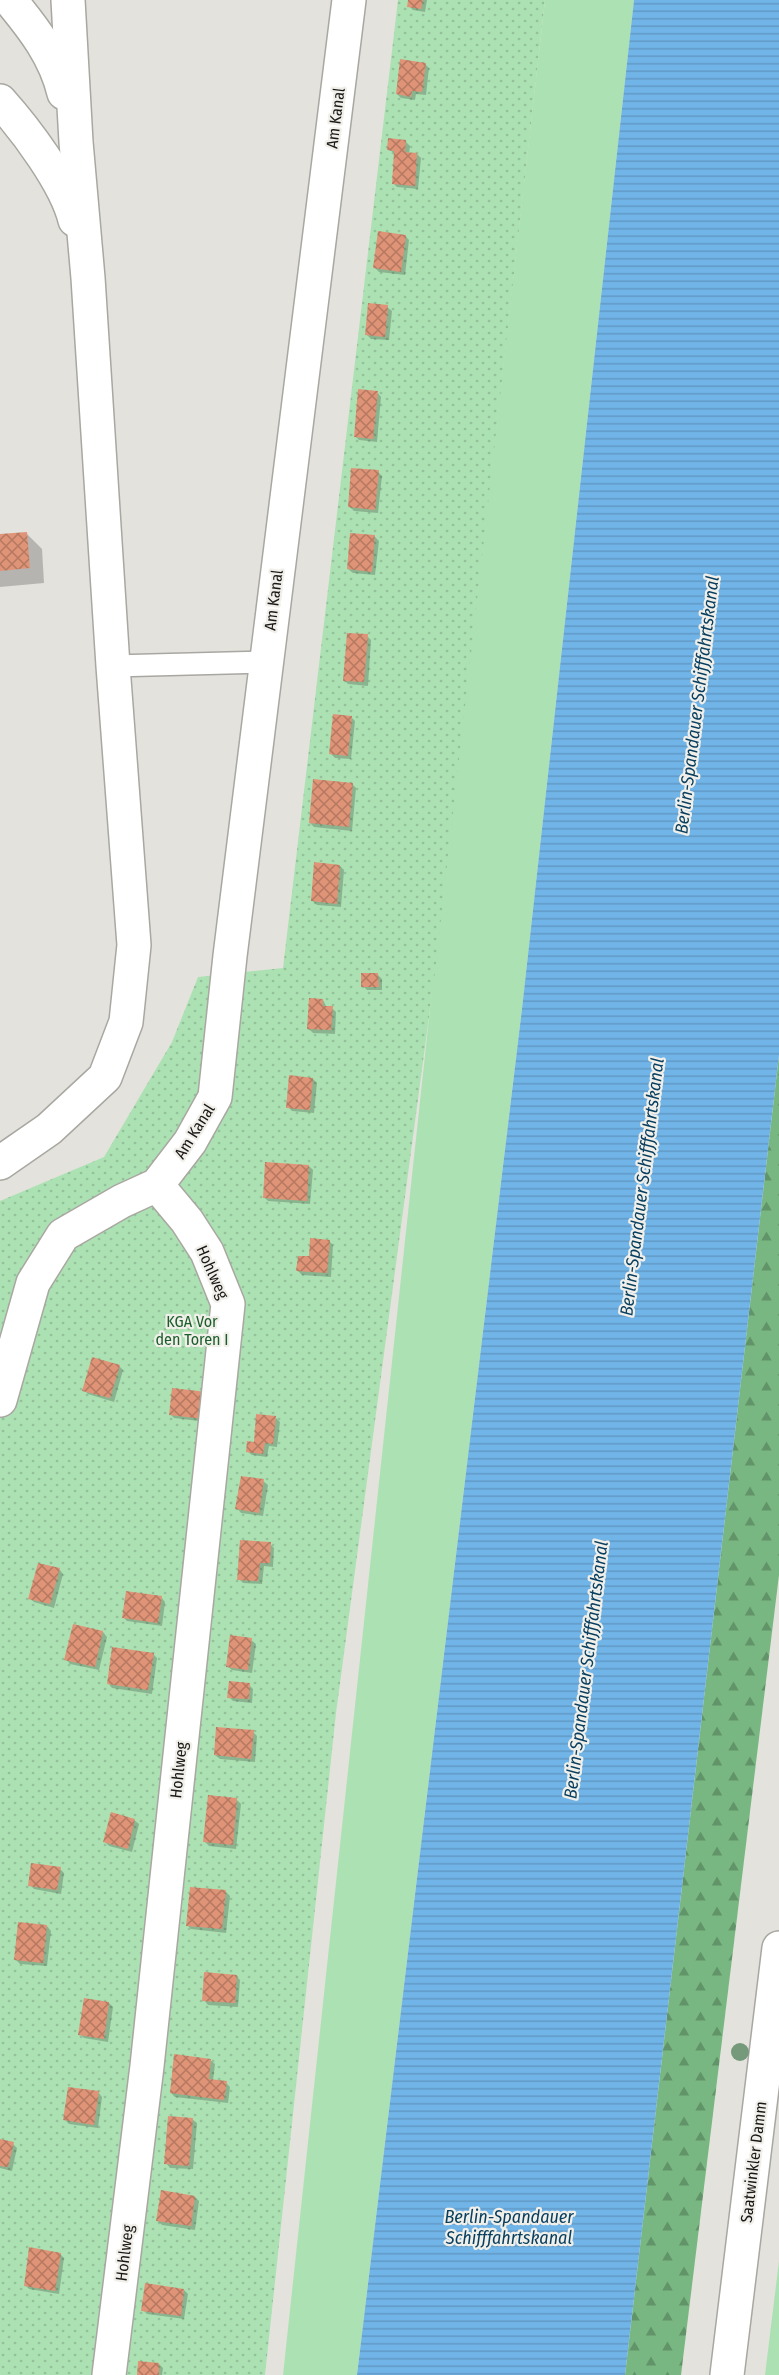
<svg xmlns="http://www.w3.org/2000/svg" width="779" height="2375" font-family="'Fira Sans Condensed',sans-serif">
	<defs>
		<pattern id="forest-firs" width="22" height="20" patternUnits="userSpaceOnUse" patternTransform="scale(1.5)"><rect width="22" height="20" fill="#78b781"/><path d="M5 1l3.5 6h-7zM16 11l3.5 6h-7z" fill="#629469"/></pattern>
		<pattern id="garden-dots" width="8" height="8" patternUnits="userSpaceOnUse" patternTransform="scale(1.5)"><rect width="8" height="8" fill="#ace2b3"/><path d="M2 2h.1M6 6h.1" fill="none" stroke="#93c199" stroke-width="1.8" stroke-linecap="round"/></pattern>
		<pattern id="water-rules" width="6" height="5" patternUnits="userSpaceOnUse" patternTransform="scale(1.5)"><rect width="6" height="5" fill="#71b4e8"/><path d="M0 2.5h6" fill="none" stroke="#619ac6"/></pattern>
		<pattern id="building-cross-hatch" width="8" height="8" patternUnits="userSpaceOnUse" patternTransform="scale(1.5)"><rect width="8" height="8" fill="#e09477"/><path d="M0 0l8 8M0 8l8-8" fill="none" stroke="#b57861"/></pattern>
	</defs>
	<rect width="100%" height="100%" fill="#e4e2dc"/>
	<!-- green -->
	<g fill="#ace2b3">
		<polygon points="545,0 634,0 522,1009 357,2375 283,2375 435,962"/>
		<polygon points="779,2261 779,2375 765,2375"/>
	</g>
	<!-- forest -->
	<polygon fill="url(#forest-firs)" points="779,1055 779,1575 681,2375 625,2375"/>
	<!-- garden -->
	<polygon fill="url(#garden-dots)" points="398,0 545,0 435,972 336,1713 265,2375 0,2375 0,1201 104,1157 172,1042 198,977 283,968"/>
	<!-- water -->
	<polygon fill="url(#water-rules)" points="634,0 779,0 779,1055 625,2375 357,2375 522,1009"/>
	<!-- shadow -->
	<g fill="#0003">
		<polygon points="410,0 427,0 425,12 413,10 409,6"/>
		<polygon points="425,64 429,68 426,95 416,94 415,100 401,98 397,94"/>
		<polygon points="406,142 410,146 409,154 417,154 421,158 418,189 397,187 393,183 396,154 388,149"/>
		<polygon points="405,236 409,240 405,275 379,272 375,268"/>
		<polygon points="387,307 392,311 389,340 371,339 366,334"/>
		<polygon points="377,392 381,397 377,442 359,440 355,436"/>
		<polygon points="378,472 382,476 378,513 354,511 350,507"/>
		<polygon points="27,534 42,549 44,583 0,587 0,536"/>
		<polygon points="375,537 379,541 375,575 353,573 348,569"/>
		<polygon points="367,636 371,640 368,686 348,684 344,680"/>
		<polygon points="351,717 355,721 351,759 335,758 330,753"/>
		<polygon points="352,784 356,788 352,831 314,827 310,823"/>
		<polygon points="340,866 344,870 341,907 317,905 313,901"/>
		<polygon points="378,975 382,979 382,990 367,990 363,986"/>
		<polygon points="323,1000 327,1008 332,1008 336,1012 335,1034 313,1033 309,1029"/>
		<polygon points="313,1079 317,1083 314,1113 292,1111 288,1107"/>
		<polygon points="309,1166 313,1170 310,1204 268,1201 264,1197"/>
		<polygon points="329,1241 333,1245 331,1277 302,1275 298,1271"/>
		<polygon points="119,1366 123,1370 114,1402 88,1394 84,1390"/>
		<polygon points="174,1390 207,1422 174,1418 170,1414"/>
		<polygon points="276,1418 280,1422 277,1447 269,1446 267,1457 252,1455 247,1451"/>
		<polygon points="263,1481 268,1485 263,1516 241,1513 237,1508"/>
		<polygon points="270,1544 274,1548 273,1567 264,1566 262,1584 243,1583 239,1579"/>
		<polygon points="59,1569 63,1574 54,1608 34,1602 29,1598"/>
		<polygon points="161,1597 165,1602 162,1626 127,1621 123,1617"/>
		<polygon points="74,1626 103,1632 107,1637 99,1670 70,1664 66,1659"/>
		<polygon points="251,1640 256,1644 252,1673 232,1670 227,1666"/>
		<polygon points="153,1654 157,1658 152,1694 112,1688 108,1683"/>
		<polygon points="249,1685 253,1689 252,1703 233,1701 229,1697"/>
		<polygon points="253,1732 257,1736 255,1762 220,1759 215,1755"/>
		<polygon points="237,1800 241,1804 236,1849 209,1846 205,1842"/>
		<polygon points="134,1820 139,1824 132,1852 109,1846 105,1842"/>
		<polygon points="60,1869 64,1873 61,1894 34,1889 30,1885"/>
		<polygon points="226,1892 230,1896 226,1933 191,1929 187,1925"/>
		<polygon points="47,1926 51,1931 47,1966 20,1964 16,1960"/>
		<polygon points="236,1976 240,1980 238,2007 208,2005 204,2000"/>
		<polygon points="109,2003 113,2007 108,2042 84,2038 80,2034"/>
		<polygon points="210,2060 215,2064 213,2081 226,2083 230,2087 228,2103 175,2097 171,2093"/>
		<polygon points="98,2092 102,2097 98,2128 69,2124 65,2120"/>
		<polygon points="192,2119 197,2123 193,2169 170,2168 166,2163"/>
		<polygon points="0,2141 13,2144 17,2148 12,2171 0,2168"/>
		<polygon points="195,2197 199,2201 195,2230 162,2225 158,2221"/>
		<polygon points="60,2254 64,2258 59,2294 29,2289 25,2285"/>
		<polygon points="184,2290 188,2294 184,2319 147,2314 143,2310"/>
		<polygon points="159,2364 163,2368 162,2375 138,2375"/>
	</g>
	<!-- building -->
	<g fill="url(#building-cross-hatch)">
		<polygon points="408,0 423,0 421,9 407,7"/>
		<polygon points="400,59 426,63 422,92 412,91 411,97 396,94"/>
		<polygon points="388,138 406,140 405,152 417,153 415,186 392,184 394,151 387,150"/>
		<polygon points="378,231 406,235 401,272 373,268"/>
		<polygon points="368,303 388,305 385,337 365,335"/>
		<polygon points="358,389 378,391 373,439 354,437"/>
		<polygon points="351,468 379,470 375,510 348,507"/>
		<polygon points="27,532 30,568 0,571 0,534"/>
		<polygon points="350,533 375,535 372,572 347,569"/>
		<polygon points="347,633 368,634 364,682 343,681"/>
		<polygon points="333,714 352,716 348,756 329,754"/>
		<polygon points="313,779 353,783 349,827 309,823"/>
		<polygon points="314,862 340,865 337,904 311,901"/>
		<polygon points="361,973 378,973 379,987 361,987"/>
		<polygon points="309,998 323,999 323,1006 333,1006 331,1030 307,1029"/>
		<polygon points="289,1075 313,1078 310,1110 286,1108"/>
		<polygon points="265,1162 309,1165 307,1201 263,1198"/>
		<polygon points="310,1238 330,1240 327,1273 296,1271 298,1256 309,1256"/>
		<polygon points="92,1357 120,1365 110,1398 82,1391"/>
		<polygon points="172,1388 207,1392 204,1419 169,1415"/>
		<polygon points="256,1414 276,1416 273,1444 265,1443 263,1454 246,1452 247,1441 254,1442"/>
		<polygon points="241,1476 264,1479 259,1513 235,1509"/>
		<polygon points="240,1540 271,1542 270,1563 260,1563 258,1581 237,1580"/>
		<polygon points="38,1563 60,1568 50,1604 28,1599"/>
		<polygon points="126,1591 162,1596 158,1623 122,1618"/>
		<polygon points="73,1624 103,1631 95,1667 64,1660"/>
		<polygon points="230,1635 252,1638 248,1670 226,1667"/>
		<polygon points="112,1647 154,1653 148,1690 107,1684"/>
		<polygon points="229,1681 250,1683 249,1699 227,1698"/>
		<polygon points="216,1727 254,1730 251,1759 214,1755"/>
		<polygon points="208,1795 237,1798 233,1845 203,1842"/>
		<polygon points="111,1812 135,1819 128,1849 103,1842"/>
		<polygon points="31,1863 61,1867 57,1890 28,1886"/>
		<polygon points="190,1887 226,1890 222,1929 186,1926"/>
		<polygon points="18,1922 47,1925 43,1963 14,1960"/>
		<polygon points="204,1972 237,1975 235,2003 202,2001"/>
		<polygon points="84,1998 109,2002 104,2039 78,2035"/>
		<polygon points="174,2054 211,2059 209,2079 227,2081 224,2100 170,2093"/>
		<polygon points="68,2087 99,2091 94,2125 63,2120"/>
		<polygon points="168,2116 193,2118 189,2166 164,2164"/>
		<polygon points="0,2139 14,2142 8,2167 0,2166"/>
		<polygon points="161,2190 195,2196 191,2226 156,2221"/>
		<polygon points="29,2247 61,2253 55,2291 24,2286"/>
		<polygon points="145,2283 184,2289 181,2316 141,2311"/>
		<polygon points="138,2361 159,2363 159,2375 137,2375"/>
	</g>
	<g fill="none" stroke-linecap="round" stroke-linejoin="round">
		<!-- service casing -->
		<g stroke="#a9a7a1" stroke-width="24">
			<polyline id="service" points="113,666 266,662"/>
		</g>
		<!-- minor casing -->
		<g stroke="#a9a7a1" stroke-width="36">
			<g id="minor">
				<path d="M10,0C34,29 55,56 64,93"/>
				<path d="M0,101C26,130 66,183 75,220"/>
				<polyline points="0,1163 49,1129 105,1077 126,1022 134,945 113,666 88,278 76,142 68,0"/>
				<polyline points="0,1400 33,1283 63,1235 122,1201 157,1185 190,1142 215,1097 230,956 349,0"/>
				<polyline points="109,2375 147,2066 228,1304 207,1252 187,1221 157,1185"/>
			</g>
		</g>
		<!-- secondary casing -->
		<g stroke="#a9a7a1" stroke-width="36">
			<polyline id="secondary" points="727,2375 779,1948"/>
		</g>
		<!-- service -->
		<use href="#service" stroke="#fff" stroke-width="21"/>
		<!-- minor -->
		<use href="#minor" stroke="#fff" stroke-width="33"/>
		<!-- secondary -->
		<use href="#secondary" stroke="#fff" stroke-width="33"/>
	</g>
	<!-- trees -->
	<circle fill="#75997b" cx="740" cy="2052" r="9"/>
	<g text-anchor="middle" stroke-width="4.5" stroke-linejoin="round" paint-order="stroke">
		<!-- street labels -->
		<g font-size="16" fill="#191816" stroke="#f1efe9">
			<text transform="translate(335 118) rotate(-83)" y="6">Am Kanal</text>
			<text transform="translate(273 600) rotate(-83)" y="6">Am Kanal</text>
			<text transform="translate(194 1131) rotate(-58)" y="6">Am Kanal</text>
			<text transform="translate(213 1272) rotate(66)" y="6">Hohlweg</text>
			<text transform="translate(178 1770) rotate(-84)" y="6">Hohlweg</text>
			<text transform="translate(753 2162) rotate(-83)" y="6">Saatwinkler Damm</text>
			<text transform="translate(124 2253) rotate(-83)" y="6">Hohlweg</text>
		</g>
		<!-- park labels -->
		<g font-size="16" fill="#1b5e2c" stroke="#f1efe9">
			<text x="192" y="1327">KGA Vor<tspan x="192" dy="18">den Toren I</tspan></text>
		</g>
		<!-- water labels -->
		<g font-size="18" font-style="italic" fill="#083f60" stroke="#f1efe9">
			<text transform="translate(697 705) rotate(-83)" y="6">Berlin-Spandauer Schifffahrtskanal</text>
			<text transform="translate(642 1187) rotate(-83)" y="6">Berlin-Spandauer Schifffahrtskanal</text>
			<text transform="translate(586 1670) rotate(-83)" y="6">Berlin-Spandauer Schifffahrtskanal</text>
			<text x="509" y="2223">Berlin-Spandauer<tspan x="509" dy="21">Schifffahrtskanal</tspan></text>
		</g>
	</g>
</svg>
